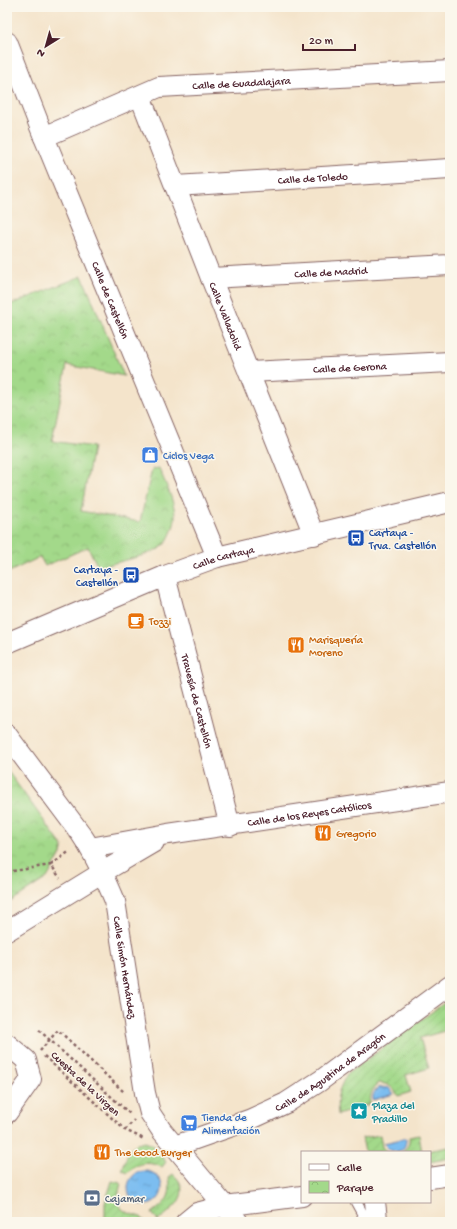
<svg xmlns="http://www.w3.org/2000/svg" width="457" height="1229" font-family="'Gochi Hand',sans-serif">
	<defs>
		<pattern id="park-crowns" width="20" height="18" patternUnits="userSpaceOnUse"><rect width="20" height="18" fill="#a3d98a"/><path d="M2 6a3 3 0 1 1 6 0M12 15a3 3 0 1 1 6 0" fill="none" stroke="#8eba77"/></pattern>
		<pattern id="garden-furrows" width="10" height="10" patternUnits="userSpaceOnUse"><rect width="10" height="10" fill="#a3d98a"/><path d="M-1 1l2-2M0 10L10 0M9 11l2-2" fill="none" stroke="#8eba77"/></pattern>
		<pattern id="water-ripples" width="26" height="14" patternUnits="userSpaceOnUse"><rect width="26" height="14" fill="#7bbdf0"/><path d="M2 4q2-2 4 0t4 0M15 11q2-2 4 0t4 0" fill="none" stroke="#6799c3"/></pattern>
	</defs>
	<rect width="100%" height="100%" fill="#fbf7ec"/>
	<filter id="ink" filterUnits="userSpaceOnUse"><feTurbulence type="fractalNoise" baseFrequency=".025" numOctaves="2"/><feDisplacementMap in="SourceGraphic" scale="8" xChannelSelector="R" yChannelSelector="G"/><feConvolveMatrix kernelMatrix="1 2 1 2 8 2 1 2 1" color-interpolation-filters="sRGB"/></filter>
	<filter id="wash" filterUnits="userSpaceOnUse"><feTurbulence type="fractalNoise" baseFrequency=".012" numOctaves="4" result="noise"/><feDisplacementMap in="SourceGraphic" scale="16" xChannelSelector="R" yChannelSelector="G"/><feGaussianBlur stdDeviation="0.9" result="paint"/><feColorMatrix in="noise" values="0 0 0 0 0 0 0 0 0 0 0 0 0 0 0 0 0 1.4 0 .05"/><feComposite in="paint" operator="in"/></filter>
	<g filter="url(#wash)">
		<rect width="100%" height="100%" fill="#f4e4cb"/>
		<!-- park -->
		<g fill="url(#park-crowns)" stroke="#767c5a">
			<path d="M82,276L124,376L67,365L52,441L93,447L81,511L140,522L152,469L159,468C165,483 174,499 175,515C176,524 169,540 163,546C155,554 111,564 98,567L88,547L45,566L40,557L7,573V293L12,304Z"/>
			<polygon points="7,770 63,847 61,854 47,878 7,904"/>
		</g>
		<!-- garden -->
		<g fill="url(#garden-furrows)" stroke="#767c5a">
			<path d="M447,1001L450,1006V1037L448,1030L420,1038L429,1068L406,1075L411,1092L398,1096C393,1087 389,1084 379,1083C372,1089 370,1094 370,1104L338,1115C336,1096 338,1091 347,1074Z"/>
			<polygon points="380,1135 382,1147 387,1152 365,1152 362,1138"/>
			<path d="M419,1135L422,1152L449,1147L450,1158L430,1162V1152H402C407,1148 410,1144 409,1137Z"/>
			<path d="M145,1142L153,1145L166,1162L162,1167C147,1161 139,1162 127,1173L122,1170L128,1153L136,1144Z"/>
			<path d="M173,1174C176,1177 180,1181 181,1185C186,1201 168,1212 158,1221L152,1213C167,1202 172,1196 169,1177Z"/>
			<path d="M112,1181L121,1183C115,1206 118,1211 141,1217L145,1222H105V1203Z"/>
		</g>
		<!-- water -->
		<g fill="url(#water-ripples)" stroke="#626e8e">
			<path d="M381,1087L389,1088L394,1094L373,1100C372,1094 375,1089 381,1087Z"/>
			<path d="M406,1138C407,1154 391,1156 384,1143Z"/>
			<circle cx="145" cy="1188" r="17"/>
		</g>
	</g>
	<g filter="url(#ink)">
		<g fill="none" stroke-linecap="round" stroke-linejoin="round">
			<!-- service casing -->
			<g stroke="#866463" stroke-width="12">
				<polyline id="service" points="356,1202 367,1222"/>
			</g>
			<!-- minor casing -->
			<g stroke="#866463" stroke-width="22">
				<g id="minor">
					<path id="s1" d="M7,42L44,137L217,557"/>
					<path id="s2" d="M140,96L211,278L314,535"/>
					<path id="s3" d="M44,137L159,87L450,71"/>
					<path id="s4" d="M175,186L450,169"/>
					<path id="s5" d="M211,278L450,265"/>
					<path id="s6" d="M249,372L450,362"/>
					<path id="s7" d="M165,576L230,826"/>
					<path id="s8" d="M7,643L165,576L217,557L450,502"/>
					<path id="s9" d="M7,735L81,834C95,855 105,877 115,901L145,1093L150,1113L162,1131L238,1222"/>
					<path id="s10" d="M90,848L168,834L450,792"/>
					<polyline points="7,931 103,872 154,842"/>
					<polyline points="7,1044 26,1060 31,1079 7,1113"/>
					<path id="s11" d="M175,1146L249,1120L286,1103L320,1081L450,985"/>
					<polyline points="430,1178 450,1175"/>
					<polyline points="375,1202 377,1219"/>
					<polyline points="186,1222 197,1213 224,1206 302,1196"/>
				</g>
			</g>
			<!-- path -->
			<g stroke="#866463" stroke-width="2.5" stroke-dasharray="3 3" stroke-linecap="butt">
				<polyline points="51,865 70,851"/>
				<polyline points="7,872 51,865 60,878"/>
				<polyline points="39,1030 130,1114"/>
				<polyline points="40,1051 58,1030 125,1093"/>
				<polyline points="44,1056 125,1130 144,1139"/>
				<polyline points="125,1130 134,1120"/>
			</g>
			<!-- service -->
			<use href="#service" stroke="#fff" stroke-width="10"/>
			<!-- minor -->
			<use href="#minor" stroke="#fff" stroke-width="20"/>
		</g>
	</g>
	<!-- icons -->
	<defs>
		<g id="shop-square" transform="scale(0.9)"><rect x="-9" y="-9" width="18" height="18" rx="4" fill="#3f7fe0" stroke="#fbf7ec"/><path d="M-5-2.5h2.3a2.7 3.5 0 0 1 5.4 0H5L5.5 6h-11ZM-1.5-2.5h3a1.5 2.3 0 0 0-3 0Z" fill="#fff"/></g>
		<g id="bus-square" transform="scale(0.9)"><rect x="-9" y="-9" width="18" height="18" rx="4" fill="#1a4fb4" stroke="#fbf7ec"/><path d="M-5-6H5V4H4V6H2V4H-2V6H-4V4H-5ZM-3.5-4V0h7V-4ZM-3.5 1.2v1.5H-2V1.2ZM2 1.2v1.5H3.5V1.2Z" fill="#fff"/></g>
		<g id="cafe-square" transform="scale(0.9)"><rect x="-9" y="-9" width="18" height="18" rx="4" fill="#e8710a" stroke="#fbf7ec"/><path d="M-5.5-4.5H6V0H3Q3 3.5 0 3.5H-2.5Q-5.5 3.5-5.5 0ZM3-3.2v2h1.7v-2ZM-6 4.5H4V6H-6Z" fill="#fff"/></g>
		<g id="restaurant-square" transform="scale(0.9)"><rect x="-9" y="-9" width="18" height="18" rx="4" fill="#e8710a" stroke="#fbf7ec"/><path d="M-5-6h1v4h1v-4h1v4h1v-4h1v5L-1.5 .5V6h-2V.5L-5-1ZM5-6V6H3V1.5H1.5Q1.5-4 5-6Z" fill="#fff"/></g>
		<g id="sight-square" transform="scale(0.9)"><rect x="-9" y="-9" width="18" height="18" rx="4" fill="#0f9aa8" stroke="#fbf7ec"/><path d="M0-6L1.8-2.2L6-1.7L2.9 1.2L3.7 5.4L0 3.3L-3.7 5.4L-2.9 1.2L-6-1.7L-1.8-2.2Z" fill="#fff"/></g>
		<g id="supermarket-square" transform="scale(0.9)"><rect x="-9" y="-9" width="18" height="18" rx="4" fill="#3f7fe0" stroke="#fbf7ec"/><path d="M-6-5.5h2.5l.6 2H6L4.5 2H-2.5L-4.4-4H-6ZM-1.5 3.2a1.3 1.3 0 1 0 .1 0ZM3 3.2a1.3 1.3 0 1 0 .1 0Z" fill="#fff"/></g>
		<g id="bank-square" transform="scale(0.9)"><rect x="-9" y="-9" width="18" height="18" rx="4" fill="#5c6f8a" stroke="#fbf7ec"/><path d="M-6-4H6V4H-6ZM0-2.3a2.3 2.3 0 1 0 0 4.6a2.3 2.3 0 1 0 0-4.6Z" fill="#fff"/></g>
	</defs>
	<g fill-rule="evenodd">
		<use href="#shop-square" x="150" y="455"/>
		<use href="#bus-square" x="356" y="538"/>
		<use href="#bus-square" x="131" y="575"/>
		<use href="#cafe-square" x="136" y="621"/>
		<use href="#restaurant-square" x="296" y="645"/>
		<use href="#restaurant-square" x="323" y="833"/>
		<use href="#sight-square" x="359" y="1111"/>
		<use href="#supermarket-square" x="189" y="1123"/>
		<use href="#restaurant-square" x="102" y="1152"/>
		<use href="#bank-square" x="92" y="1198"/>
	</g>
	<g text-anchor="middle" stroke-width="3" stroke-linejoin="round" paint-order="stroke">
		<!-- street labels -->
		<g font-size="11" fill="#4a1f2b" stroke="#fbf7ec">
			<text dy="4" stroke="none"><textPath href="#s3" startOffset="208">Calle de Guadalajara</textPath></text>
			<text dy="4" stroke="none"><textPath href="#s4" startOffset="138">Calle de Toledo</textPath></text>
			<text dy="4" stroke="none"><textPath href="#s5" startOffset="120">Calle de Madrid</textPath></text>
			<text dy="4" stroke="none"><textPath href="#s1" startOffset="278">Calle de Castellón</textPath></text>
			<text dy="4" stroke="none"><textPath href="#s2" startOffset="236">Calle Valladolid</textPath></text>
			<text dy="4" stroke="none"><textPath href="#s6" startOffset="101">Calle de Gerona</textPath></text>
			<text dy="4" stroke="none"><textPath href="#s8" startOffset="233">Calle Cartaya</textPath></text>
			<text dy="4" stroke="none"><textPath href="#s7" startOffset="129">Travesía de Castellón</textPath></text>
			<text dy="4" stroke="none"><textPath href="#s10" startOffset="222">Calle de los Reyes Católicos</textPath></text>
			<text dy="4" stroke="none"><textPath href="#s9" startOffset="266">Calle Simón Hernández</textPath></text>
			<text dy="4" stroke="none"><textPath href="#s11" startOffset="173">Calle de Agustina de Aragón</textPath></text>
			<text transform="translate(86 1083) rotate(43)" y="4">Cuesta de la Virgen</text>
		</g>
		<!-- shop labels -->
		<g font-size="11" fill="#366cbe" stroke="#fbf7ec" text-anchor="start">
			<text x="163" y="459">Ciclos Vega</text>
			<text x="202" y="1121">Tienda de<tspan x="202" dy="13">Alimentación</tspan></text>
		</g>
		<!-- transit labels -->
		<g font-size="11" fill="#164399" stroke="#fbf7ec" text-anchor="start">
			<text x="369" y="536">Cartaya -<tspan x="369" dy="13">Trva. Castellón</tspan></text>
			<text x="118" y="573" text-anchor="end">Cartaya -<tspan x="118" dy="13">Castellón</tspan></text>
		</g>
		<!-- food labels -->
		<g font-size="11" fill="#c56008" stroke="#fbf7ec" text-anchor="start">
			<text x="149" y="625">Tozzi</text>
			<text x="309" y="643">Marisquería<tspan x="309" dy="13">Moreno</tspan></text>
			<text x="336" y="837">Gregorio</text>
			<text x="115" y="1156">The Good Burger</text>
		</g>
		<!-- culture labels -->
		<g font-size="11" fill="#0d838f" stroke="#fbf7ec" text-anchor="start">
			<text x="372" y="1109">Plaza del<tspan x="372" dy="13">Pradillo</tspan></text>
		</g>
		<!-- service labels -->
		<g font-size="11" fill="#4e5e75" stroke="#fbf7ec" text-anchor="start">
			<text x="105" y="1202">Cajamar</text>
		</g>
	</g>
	<!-- margin -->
	<rect width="457" height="1229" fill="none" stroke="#fbf7ec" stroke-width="24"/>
	<!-- legend -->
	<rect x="301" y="1151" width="130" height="52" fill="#fbf7ec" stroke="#b4a19f"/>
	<rect x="309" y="1164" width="20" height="6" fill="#ffffff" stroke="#b4a19f"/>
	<text x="337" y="1171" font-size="12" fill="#4a1f2b">Calle</text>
	<rect x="309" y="1181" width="20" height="12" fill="url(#park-crowns)" stroke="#b4a19f"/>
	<text x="337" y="1191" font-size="12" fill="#4a1f2b">Parque</text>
	<!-- north arrow -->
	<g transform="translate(46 46) rotate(217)" stroke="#fbf7ec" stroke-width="3" paint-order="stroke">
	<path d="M0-3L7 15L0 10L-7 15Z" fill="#4a1f2b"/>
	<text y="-6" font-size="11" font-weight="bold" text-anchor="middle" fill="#4a1f2b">N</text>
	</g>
	<!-- scale -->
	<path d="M303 44v6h52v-6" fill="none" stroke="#4a1f2b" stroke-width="2"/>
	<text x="309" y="44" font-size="12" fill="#4a1f2b" stroke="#fbf7ec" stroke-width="3" paint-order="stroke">20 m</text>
</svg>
